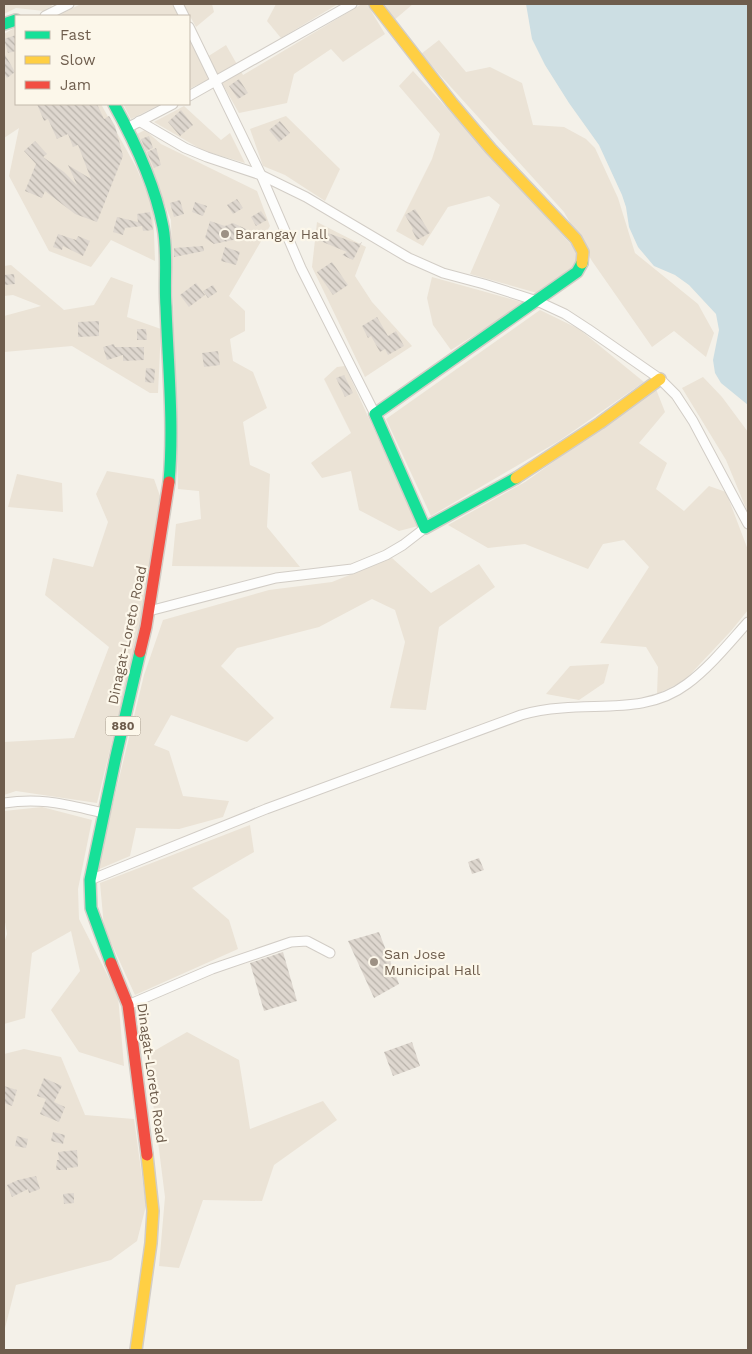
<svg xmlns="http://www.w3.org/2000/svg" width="752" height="1354" font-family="'Work Sans',sans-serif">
	<defs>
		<pattern id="building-back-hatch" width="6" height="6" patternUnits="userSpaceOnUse" patternTransform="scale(1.25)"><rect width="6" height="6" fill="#ded7cf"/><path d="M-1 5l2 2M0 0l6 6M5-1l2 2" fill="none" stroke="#b8b2aa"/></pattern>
	</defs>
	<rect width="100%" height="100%" fill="#f4f1e9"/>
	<!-- residential -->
	<g fill="#ebe3d6">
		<polygon points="4,4 51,4 52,6 44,11 16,8 4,14"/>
		<polygon points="81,4 174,4 180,16 65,16 61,14"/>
		<polygon points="183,4 212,4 214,12 196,27"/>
		<polygon points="276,4 338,4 281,38 267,21"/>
		<polygon points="362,4 367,4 385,34 343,62 331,49 294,74 287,103 239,113 207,57 226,45 243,75"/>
		<polygon points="382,4 413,4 393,21"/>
		<polygon points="16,27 16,104 101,104 136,167 153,206 155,261 111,240 91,267 49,251 9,176 19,128 4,138 4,34"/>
		<polygon points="189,35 210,79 189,89"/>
		<polygon points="439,40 466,72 490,67 522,83 533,125 564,127 586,139 595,148 618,198 635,253 698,304 714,333 706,357 674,331 652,347 592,261 564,212 421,54"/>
		<polygon points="413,71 576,250 578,259 573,269 537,293 470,274 500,205 489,196 448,207 423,246 396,231 432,159 440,134 399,86"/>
		<polygon points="123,104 161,104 131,119"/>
		<polygon points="184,106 221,140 230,133 245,163 204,151 154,122"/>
		<polygon points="286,116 340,169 325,201 285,175 263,166 250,129"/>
		<polygon points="145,130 161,144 257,191 270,226 229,296 245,311 245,331 230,339 233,361 253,372 267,408 243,422 250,465 270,474 267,527 300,567 172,566 176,524 201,519 199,491 178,489 171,220 137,134"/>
		<polygon points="317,222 366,247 355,276 372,302 412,346 365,377 312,267"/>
		<polygon points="11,265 64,310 94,305 111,277 133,285 127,317 161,329 158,393 150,393 72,346 4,352 4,316 41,306 13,295 4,296 4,266"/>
		<polygon points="432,277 525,303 451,350 433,325 427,298"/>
		<polygon points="540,310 579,329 644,382 559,441 431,516 386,419"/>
		<polygon points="345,366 418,526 399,531 359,510 351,471 322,478 311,463 351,433 324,379 337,367"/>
		<polygon points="703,377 722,397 748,432 748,513 726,460 682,388"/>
		<polygon points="656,389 665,412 639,443 667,463 656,489 684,511 709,486 726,492 748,550 748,610 731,631 684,681 657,694 658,667 646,647 600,643 649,567 624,540 603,544 588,569 525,544 488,548 448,525 525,482"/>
		<polygon points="107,471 154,479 160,496 141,622 97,803 16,791 4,795 4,742 74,738 109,647 45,595 53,558 93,567 108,522 96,494"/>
		<polygon points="17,474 62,483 63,512 8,507"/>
		<polygon points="392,558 431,593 479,564 495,587 439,627 426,710 390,708 405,642 395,610 372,599 319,627 237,648 221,666 274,718 247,742 171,715 154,745 169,751 183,796 229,801 223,817 179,829 136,828 130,856 97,870 144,675 163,620 269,590 332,582"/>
		<polygon points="609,664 604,683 579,700 546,694 570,666"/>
		<polygon points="42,807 92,820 78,889 79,919 118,996 124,1066 79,1052 51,1010 80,971 71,931 32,953 25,1018 4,1024 4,943 7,934 4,916 4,811"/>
		<polygon points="250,825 254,852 192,888 229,920 238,949 135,995 104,927 100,883"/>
		<polygon points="187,1032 239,1060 250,1129 323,1101 337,1120 274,1165 262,1201 203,1200 179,1268 159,1266 165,1197 147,1055"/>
		<polygon points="24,1049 61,1057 85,1115 134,1119 146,1206 137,1241 111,1260 16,1285 4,1332 4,1054"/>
	</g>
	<!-- water -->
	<polygon fill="#ccdee3" points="526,4 748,4 748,405 721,383 715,373 713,360 719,330 716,314 689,285 675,275 654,266 638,247 629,227 626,207 622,195 599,145 569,103 545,65 532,39"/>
	<!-- building -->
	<g fill="url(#building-back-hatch)">
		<polygon points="16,35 16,51 8,53 4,39"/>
		<polygon points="4,53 15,72 7,78 4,73"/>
		<polygon points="239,79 248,93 238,99 229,86"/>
		<polygon points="37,104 97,104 104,119 109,116 115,126 123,156 97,222 75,214 45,191 42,198 25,191 36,164 24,151 35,141 47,154 43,157 64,172 77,185 68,165 91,179 78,145 73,147 68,134 57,139 48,119 44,121"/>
		<polygon points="181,110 193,125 180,136 168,122"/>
		<polygon points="280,121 290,133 279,142 269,130"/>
		<polygon points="149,136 153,148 146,151 141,139"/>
		<polygon points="156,148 161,165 154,168 147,152"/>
		<polygon points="237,199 243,208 233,214 227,205"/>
		<polygon points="180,200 184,214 174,217 170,203"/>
		<polygon points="195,202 207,206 203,216 192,212"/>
		<polygon points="415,209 430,233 417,240 412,230 413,229 405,215"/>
		<polygon points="261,211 267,220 256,226 251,217"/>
		<polygon points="150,212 153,230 143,231 142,226 125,228 123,235 113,232 117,217 138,222 137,214"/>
		<polygon points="210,221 225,226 233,223 246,229 242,238 214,244 205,238"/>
		<polygon points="322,231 359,244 362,242 353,260 342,255 347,252 318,240"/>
		<polygon points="58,234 76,240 78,236 90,241 83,256 63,246 62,250 53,247"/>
		<polygon points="203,246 204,251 174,257 174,248"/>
		<polygon points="225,247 240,252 236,265 221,261"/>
		<polygon points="332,262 348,285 333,295 317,272"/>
		<polygon points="14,274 15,284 4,285 4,275"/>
		<polygon points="196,283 205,295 189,307 180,295"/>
		<polygon points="213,285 217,292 208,298 203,291"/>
		<polygon points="377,317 388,336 396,331 404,346 388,355 385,349 380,352 371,336 368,338 362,326"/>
		<polygon points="99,321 99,336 78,337 78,322"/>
		<polygon points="137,329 146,329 147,340 137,340"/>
		<polygon points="114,344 115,347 144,347 144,360 123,361 123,355 107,360 103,347"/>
		<polygon points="218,351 220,365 204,367 202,353"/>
		<polygon points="146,368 155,369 154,383 145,382"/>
		<polygon points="344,375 353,393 345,397 336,378"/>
		<polygon points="479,858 484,870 472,874 468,862"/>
		<polygon points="379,932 399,984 374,998 348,941"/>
		<polygon points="283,952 297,1001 264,1011 250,963"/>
		<polygon points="412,1042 420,1066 393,1076 384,1052"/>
		<polygon points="44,1078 62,1086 54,1102 65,1107 59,1122 40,1114 46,1099 37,1096"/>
		<polygon points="4,1086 17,1090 12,1106 4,1103"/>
		<polygon points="53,1132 65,1135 63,1144 51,1141"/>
		<polygon points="17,1136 28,1139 26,1148 15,1146"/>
		<polygon points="77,1150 78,1167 67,1168 67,1170 56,1170 57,1160 59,1160 58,1152"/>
		<polygon points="36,1176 40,1189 29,1193 28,1189 12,1197 7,1185 18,1180"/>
		<polygon points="74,1193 74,1203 64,1204 63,1194"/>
	</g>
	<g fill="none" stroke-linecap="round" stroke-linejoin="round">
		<!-- street casing -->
		<g stroke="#d2cdc6" stroke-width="11">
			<g id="street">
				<polyline points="178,4 184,16"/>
				<polyline points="45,16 69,4"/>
				<polyline points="189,27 261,175 301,268 375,414"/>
				<polyline points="189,96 352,4"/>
				<polyline points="139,121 185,148 207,157 261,175 306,197 409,258 443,273 484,284 537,301 565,314 588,329 660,379 676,395 693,421 748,524"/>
				<polyline points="127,128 173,104"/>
				<polyline points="149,611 276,578 352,569 386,555 403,545 425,528"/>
				<path d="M4,803C43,797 67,805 104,813"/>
				<path d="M90,880L266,809L521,715C534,711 548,709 562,708C605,704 650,712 687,684C710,667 729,643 748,622"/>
				<polyline points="128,1005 212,969 291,942 307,941 330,953"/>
			</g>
		</g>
		<!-- fast casing -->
		<g stroke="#d2cdc6" stroke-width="14">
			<g id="fast">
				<polyline points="4,24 16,20"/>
				<path d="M114,104C135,142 155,184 163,227C168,253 164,281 166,307C168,365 174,424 169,482"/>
				<polyline points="516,478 425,528 375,414 577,272 582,263"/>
				<polyline points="111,963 91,908 90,880 116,756 140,652"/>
			</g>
		</g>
		<!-- slow casing -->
		<g stroke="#d2cdc6" stroke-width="14">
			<g id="slow">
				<polyline points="375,4 452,103 491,149 576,239 583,252 582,263"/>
				<polyline points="516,478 600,423 660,379"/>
				<polyline points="136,1350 151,1243 153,1211 147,1155"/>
			</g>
		</g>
		<!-- jam casing -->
		<g stroke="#d2cdc6" stroke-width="14">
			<g id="jam">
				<polyline points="140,652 146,627 169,482"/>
				<polyline points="111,963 128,1005 147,1155"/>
			</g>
		</g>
		<!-- street -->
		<use href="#street" stroke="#fdfdfc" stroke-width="9"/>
		<!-- fast -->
		<use href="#fast" stroke="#16e098" stroke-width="11"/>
		<!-- slow -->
		<use href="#slow" stroke="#ffcf43" stroke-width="11"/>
		<!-- jam -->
		<use href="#jam" stroke="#f24e42" stroke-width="11"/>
	</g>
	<!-- markers -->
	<g fill="#9d9184" stroke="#fcf7ea" stroke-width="2">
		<circle cx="225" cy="234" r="5"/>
		<circle cx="374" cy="962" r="5"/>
	</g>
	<g text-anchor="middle" stroke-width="4.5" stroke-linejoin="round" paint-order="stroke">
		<!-- shield labels -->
		<rect fill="#fcf7ea" stroke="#998b7c" stroke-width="1" x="105.5" y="716.5" width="35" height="19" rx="4"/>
		<g font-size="12" font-weight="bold" fill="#6e5d4d">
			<text x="123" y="730">880</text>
		</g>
		<!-- poi labels -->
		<g font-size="14" fill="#6e5d4d" stroke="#fcf7ea" text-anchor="start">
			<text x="235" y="239">Barangay Hall</text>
			<text x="384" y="959">San Jose<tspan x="384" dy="16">Municipal Hall</tspan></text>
		</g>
		<!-- street labels -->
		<g font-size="14" fill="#6e5d4d" stroke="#fcf7ea">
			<text transform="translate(127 635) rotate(-78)" y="5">Dinagat-Loreto Road</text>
			<text transform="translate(152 1073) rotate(82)" y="5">Dinagat-Loreto Road</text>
		</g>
	</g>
	<!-- border -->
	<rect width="752" height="1354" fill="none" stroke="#6e5d4d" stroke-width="10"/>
	<!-- legend -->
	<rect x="15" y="15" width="175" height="90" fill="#fcf7ea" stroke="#c3b9ab"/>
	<rect x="25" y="31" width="25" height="8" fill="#16e098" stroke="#c3b9ab"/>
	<text x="60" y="40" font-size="15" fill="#6e5d4d">Fast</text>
	<rect x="25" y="56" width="25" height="8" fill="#ffcf43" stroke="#c3b9ab"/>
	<text x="60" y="65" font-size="15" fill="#6e5d4d">Slow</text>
	<rect x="25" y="81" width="25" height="8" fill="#f24e42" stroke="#c3b9ab"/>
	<text x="60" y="90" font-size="15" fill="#6e5d4d">Jam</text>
</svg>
